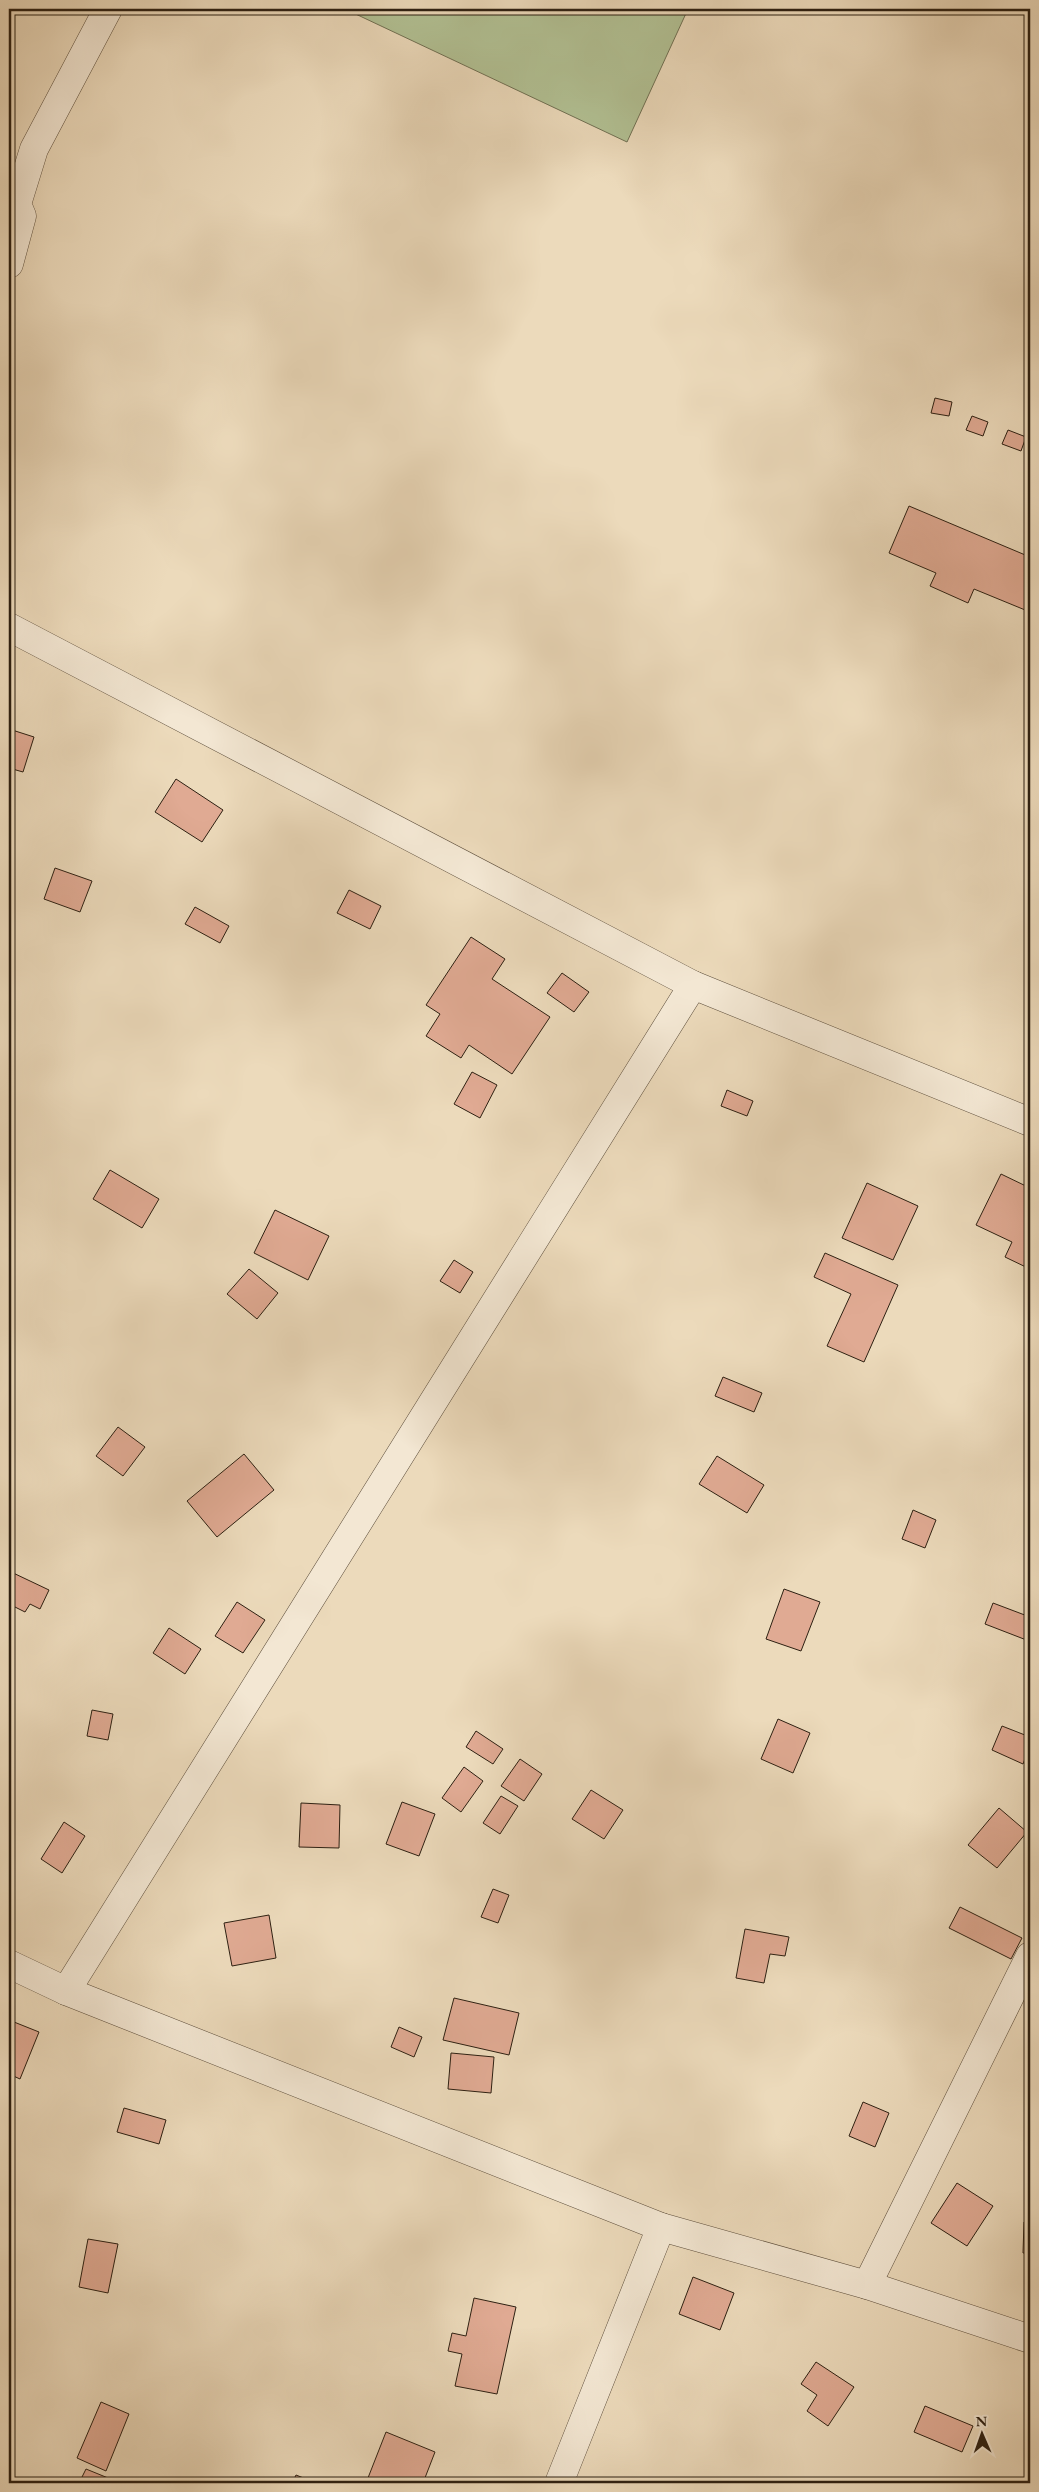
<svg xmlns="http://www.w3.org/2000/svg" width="1039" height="2492" font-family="'EB Garamond',serif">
	<rect width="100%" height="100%" fill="#ecdabb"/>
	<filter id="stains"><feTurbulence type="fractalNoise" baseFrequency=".004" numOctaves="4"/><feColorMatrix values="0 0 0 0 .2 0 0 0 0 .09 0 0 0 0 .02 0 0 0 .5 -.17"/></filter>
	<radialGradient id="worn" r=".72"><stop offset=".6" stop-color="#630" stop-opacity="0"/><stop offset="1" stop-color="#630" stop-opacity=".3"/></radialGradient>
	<!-- green -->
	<polygon fill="#b2c194" stroke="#707053" points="345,9 688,9 627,142"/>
	<!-- building -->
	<g fill="#e0aa93" stroke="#2d2012">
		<polygon points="935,398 952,402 949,416 931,413"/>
		<polygon points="972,416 988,422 983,436 966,430"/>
		<polygon points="1008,430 1026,437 1021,451 1002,444"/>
		<polygon points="909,506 1030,557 1030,612 974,589 968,603 930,586 936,573 889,553"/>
		<polygon points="9,729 34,737 23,772 9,768"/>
		<polygon points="176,779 223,810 202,842 155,812"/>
		<polygon points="55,868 92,881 80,912 44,899"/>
		<polygon points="349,890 381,906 370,929 337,913"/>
		<polygon points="195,907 229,926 220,943 185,924"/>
		<polygon points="471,937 505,959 492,979 550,1017 512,1074 469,1045 461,1058 426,1036 440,1014 426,1005"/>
		<polygon points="562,973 589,992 574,1012 547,993"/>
		<polygon points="472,1072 497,1085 480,1118 454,1104"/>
		<polygon points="727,1090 753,1101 747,1116 721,1106"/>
		<polygon points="110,1170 159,1199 142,1228 93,1199"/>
		<polygon points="1001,1174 1030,1188 1030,1269 1005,1257 1012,1242 976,1225"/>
		<polygon points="867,1183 918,1206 893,1260 842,1238"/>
		<polygon points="275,1210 329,1236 308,1280 254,1253"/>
		<polygon points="825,1253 898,1285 864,1362 827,1346 851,1294 814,1277"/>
		<polygon points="454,1260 473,1272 460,1293 440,1281"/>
		<polygon points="249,1269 278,1293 257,1319 227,1294"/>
		<polygon points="723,1377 762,1393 754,1412 715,1396"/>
		<polygon points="118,1427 145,1447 123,1476 96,1456"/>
		<polygon points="244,1454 274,1490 217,1537 187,1501"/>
		<polygon points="717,1456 764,1485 747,1513 699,1484"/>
		<polygon points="913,1510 936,1520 925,1548 902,1539"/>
		<polygon points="9,1571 49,1590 40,1609 30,1604 25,1612 9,1604"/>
		<polygon points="784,1589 820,1602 801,1651 766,1639"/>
		<polygon points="237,1602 265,1620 243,1653 215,1636"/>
		<polygon points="993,1603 1030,1617 1029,1641 985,1624"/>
		<polygon points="169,1628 201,1649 185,1674 153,1653"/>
		<polygon points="92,1710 113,1714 108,1740 87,1736"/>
		<polygon points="778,1719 810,1733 793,1773 761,1759"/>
		<polygon points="1002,1726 1030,1737 1030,1746 1023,1764 992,1750"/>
		<polygon points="476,1731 503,1749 493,1764 466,1747"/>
		<polygon points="520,1759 542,1774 524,1801 501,1786"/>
		<polygon points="464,1767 483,1781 461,1812 442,1798"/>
		<polygon points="591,1790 623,1810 604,1839 572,1819"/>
		<polygon points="501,1796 518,1806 500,1834 483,1823"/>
		<polygon points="402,1802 435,1814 419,1856 386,1844"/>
		<polygon points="301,1803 340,1805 339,1848 299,1847"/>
		<polygon points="999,1808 1027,1832 997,1868 968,1845"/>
		<polygon points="64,1822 85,1836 62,1873 41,1859"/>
		<polygon points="493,1889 509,1895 498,1923 481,1917"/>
		<polygon points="960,1907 1022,1938 1011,1959 949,1928"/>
		<polygon points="269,1915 276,1958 232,1966 224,1923"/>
		<polygon points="745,1929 789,1937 785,1956 770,1954 764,1983 736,1978"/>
		<polygon points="454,1998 519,2013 509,2055 443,2040"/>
		<polygon points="9,2020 39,2032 20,2079 9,2074"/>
		<polygon points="399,2027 422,2037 414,2057 391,2047"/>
		<polygon points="451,2053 494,2057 491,2093 448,2089"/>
		<polygon points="863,2102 889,2113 875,2147 849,2136"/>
		<polygon points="124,2108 166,2120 159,2144 117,2132"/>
		<polygon points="957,2183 993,2206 967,2246 931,2223"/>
		<polygon points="1024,2222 1030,2222 1030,2253 1023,2253"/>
		<polygon points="88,2239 118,2244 108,2293 79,2287"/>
		<polygon points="693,2277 734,2293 720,2330 679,2314"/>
		<polygon points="474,2298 516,2307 497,2394 455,2386 462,2354 448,2351 452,2333 466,2336"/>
		<polygon points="816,2362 854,2387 828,2426 807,2411 817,2395 801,2384"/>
		<polygon points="101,2402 129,2414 106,2471 77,2458"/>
		<polygon points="925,2406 973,2426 962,2452 914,2432"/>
		<polygon points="386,2432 435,2452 423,2483 366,2483"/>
		<polygon points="86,2469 113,2480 112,2483 79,2483"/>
		<polygon points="296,2475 316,2483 292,2483"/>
	</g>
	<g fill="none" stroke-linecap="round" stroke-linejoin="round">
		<!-- minor casing -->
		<g stroke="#5d4e3c" stroke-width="29">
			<g id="minor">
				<polyline points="9,264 22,216 17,204 34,149 108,9"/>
				<polyline points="9,627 693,985 1030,1122"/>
				<polyline points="9,1964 66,1991 661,2227 867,2285 1030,2339"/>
				<polyline points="66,1991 693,985"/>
				<polyline points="867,2285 1030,1956"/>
				<polyline points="559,2483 661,2227"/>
			</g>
		</g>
		<!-- minor -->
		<use href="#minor" stroke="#f3e7d3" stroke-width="28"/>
	</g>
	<!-- margin -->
	<rect width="1039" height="2492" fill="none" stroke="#ecdabb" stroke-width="30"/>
	<rect x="10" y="10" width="1019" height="2472" fill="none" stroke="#2d2012" stroke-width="2.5"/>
	<rect x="15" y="15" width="1009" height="2462" fill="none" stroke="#2d2012"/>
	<!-- north arrow -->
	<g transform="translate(982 2434) rotate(358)" stroke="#f3e7d3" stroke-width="4" paint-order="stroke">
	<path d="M0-4L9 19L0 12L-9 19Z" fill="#2d2012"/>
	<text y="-8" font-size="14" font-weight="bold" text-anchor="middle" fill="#2d2012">N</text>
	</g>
	<rect width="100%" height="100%" filter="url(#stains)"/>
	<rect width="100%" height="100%" fill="url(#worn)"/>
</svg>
